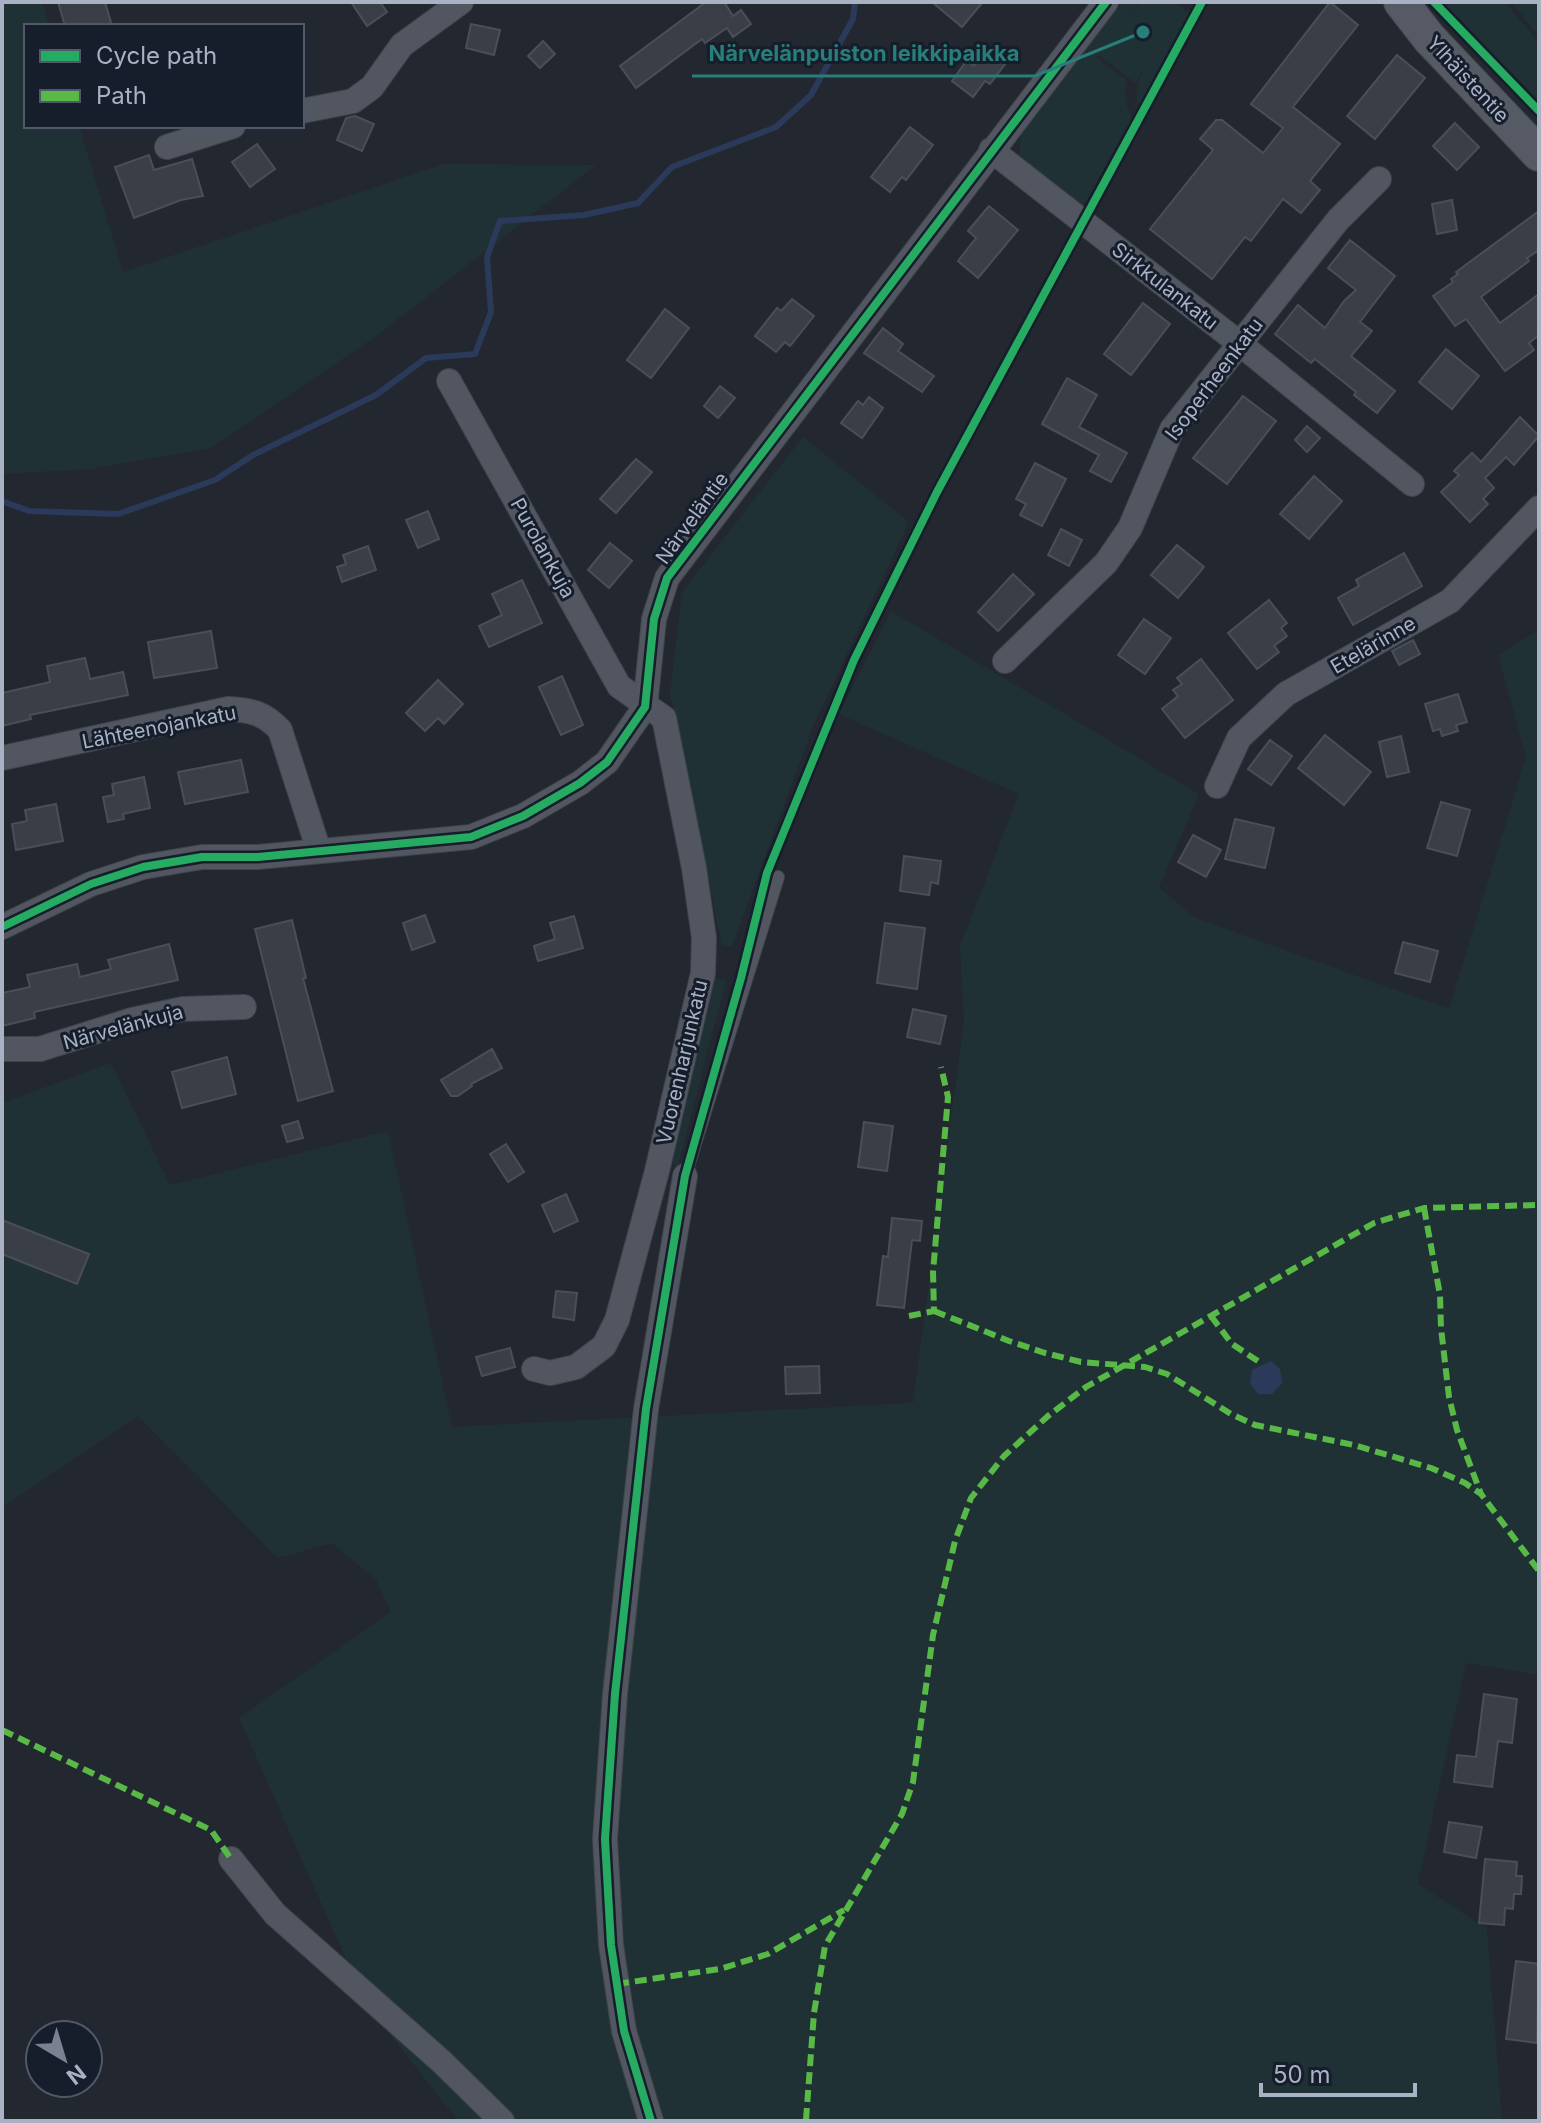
<svg xmlns="http://www.w3.org/2000/svg" width="1541" height="2123" font-family="Inter,sans-serif">
	<rect width="100%" height="100%" fill="#232730"/>
	<!-- green -->
	<g fill="#203136">
		<polygon points="2,2 42,2 49,26 26,26 26,126 79,126 123,272 444,164 596,165 375,337 210,448 91,469 2,474"/>
		<path d="M1123,2H1139L1129,16L1141,2H1175L1184,8L1183,11L1193,10L1139,105C1128,82 1156,55 1167,36L1135,83L1099,55L1096,57L1127,81C1122,93 1127,108 1132,119L1086,201L1080,206L1019,157L1021,130Z"/>
		<polygon points="1448,2 1505,2 1539,43 1539,101 1447,6"/>
		<polygon points="1511,2 1539,2 1539,36"/>
		<polygon points="803,437 909,522 814,724 732,946 722,946 670,692 682,592"/>
		<polygon points="891,611 1199,794 1159,887 1193,917 1449,1009 1526,757 1498,655 1539,630 1539,1675 1466,1663 1418,1884 1487,1929 1502,2121 458,2121 366,2004 239,1718 391,1612 376,1580 332,1543 278,1558 138,1416 2,1507 2,1103 111,1063 170,1185 388,1131 452,1427 913,1403 964,1021 960,946 1019,794 839,714"/>
		<polygon points="712,977 726,980 677,1170 670,1153"/>
	</g>
	<!-- water -->
	<polygon fill="#2b3a5a" points="1271,1361 1280,1369 1282,1383 1272,1394 1258,1394 1250,1383 1252,1370"/>
	<g fill="none" stroke-linecap="round" stroke-linejoin="round">
		<!-- stream -->
		<polyline stroke="#2b3a5a" stroke-width="6" points="2,501 29,511 118,514 215,480 253,455 376,395 426,358 475,354 491,312 487,257 500,221 584,215 638,203 672,167 776,127 811,95 853,19 855,2"/>
	</g>
	<!-- building -->
	<g fill="#3a3e47" stroke="#4a4e58" stroke-width="2">
		<polygon points="58,2 105,2 112,26 65,26"/>
		<polygon points="351,2 380,2 387,12 367,26"/>
		<polygon points="706,2 724,2 733,16 741,10 751,24 733,37 727,28 705,43 702,39 636,88 620,66"/>
		<polygon points="932,2 983,2 962,27"/>
		<polygon points="1330,2 1358,25 1293,107 1340,144 1310,181 1320,190 1301,213 1283,199 1251,241 1245,237 1212,279 1150,229 1213,150 1200,139 1216,120 1222,120 1263,153 1283,128 1251,104"/>
		<polygon points="471,24 500,30 494,55 466,48"/>
		<polygon points="543,41 555,54 540,68 528,56"/>
		<polygon points="987,49 1006,63 990,84 985,81 973,97 952,81 967,60 974,66"/>
		<polygon points="1397,55 1425,78 1375,139 1347,116"/>
		<polygon points="355,116 374,124 362,151 337,140 346,118"/>
		<polygon points="1455,123 1479,147 1457,170 1433,146"/>
		<polygon points="910,127 933,145 906,180 902,177 890,192 871,177"/>
		<polygon points="257,144 275,169 250,187 232,162"/>
		<polygon points="149,155 154,170 192,159 203,196 181,200 134,218 115,167"/>
		<polygon points="1452,200 1457,230 1437,234 1432,204"/>
		<polygon points="989,206 1018,230 978,278 958,261 976,238 968,231"/>
		<polygon points="1539,211 1539,250 1527,258 1529,261 1481,297 1500,323 1539,294 1539,335 1529,343 1534,350 1505,371 1466,319 1455,326 1433,296 1453,282 1451,279 1458,274 1456,272"/>
		<polygon points="1350,240 1395,276 1360,322 1372,331 1351,356 1395,391 1377,413 1354,395 1356,392 1315,359 1311,363 1275,334 1298,305 1325,328 1344,301 1356,290 1328,268"/>
		<polygon points="792,299 814,316 790,346 785,342 776,352 755,336 777,308 781,311"/>
		<polygon points="1143,303 1170,324 1131,375 1104,354"/>
		<polygon points="665,309 689,328 651,378 627,360"/>
		<polygon points="883,328 903,344 898,351 934,376 922,392 864,353"/>
		<polygon points="1446,349 1479,376 1452,409 1419,382"/>
		<polygon points="1067,378 1097,395 1079,427 1127,453 1111,482 1090,471 1099,455 1042,424"/>
		<polygon points="720,386 735,398 718,418 704,406"/>
		<polygon points="1243,396 1276,421 1227,484 1193,458"/>
		<polygon points="869,397 883,408 862,438 841,423 858,401 863,405"/>
		<polygon points="1520,417 1539,436 1514,465 1506,457 1485,478 1494,488 1483,499 1488,504 1470,522 1441,492 1459,475 1454,471 1472,453 1481,462"/>
		<polygon points="1307,426 1320,438 1307,452 1295,440"/>
		<polygon points="636,459 652,472 616,513 600,499"/>
		<polygon points="1035,463 1066,479 1042,526 1020,515 1026,504 1016,499"/>
		<polygon points="1314,476 1342,501 1309,539 1280,514"/>
		<polygon points="428,511 439,539 418,548 406,520"/>
		<polygon points="1061,529 1082,540 1069,566 1048,555"/>
		<polygon points="610,543 632,561 609,588 588,570"/>
		<polygon points="1177,545 1204,567 1178,598 1151,575"/>
		<polygon points="368,546 376,570 342,582 337,567 346,564 343,555"/>
		<polygon points="1404,553 1422,586 1353,625 1338,598 1359,586 1356,580"/>
		<polygon points="1013,574 1034,594 998,631 978,612"/>
		<polygon points="522,580 542,623 489,647 479,626 502,615 492,594"/>
		<polygon points="1269,600 1287,623 1281,628 1287,636 1274,646 1279,652 1257,669 1228,633"/>
		<polygon points="1144,619 1171,638 1145,674 1118,655"/>
		<polygon points="211,631 217,668 154,678 148,642"/>
		<polygon points="1413,640 1420,654 1399,665 1392,651"/>
		<polygon points="85,658 90,679 123,672 128,695 30,715 31,719 2,726 2,693 50,682 47,666"/>
		<polygon points="1201,659 1233,700 1185,738 1162,709 1178,696 1173,690 1182,684 1177,678"/>
		<polygon points="562,676 583,725 561,735 539,687"/>
		<polygon points="438,680 463,704 444,724 438,718 425,731 406,713"/>
		<polygon points="1458,694 1467,722 1456,725 1458,731 1442,736 1440,729 1433,731 1425,704"/>
		<polygon points="1325,735 1371,772 1344,805 1298,768"/>
		<polygon points="1401,736 1409,772 1387,777 1379,742"/>
		<polygon points="1270,740 1292,756 1271,785 1248,769"/>
		<polygon points="241,760 248,792 185,804 178,772"/>
		<polygon points="144,777 150,808 123,814 124,819 108,822 103,797 114,795 112,784"/>
		<polygon points="1441,802 1470,810 1457,856 1427,848"/>
		<polygon points="56,804 63,841 16,850 12,824 27,821 25,810"/>
		<polygon points="1235,819 1274,828 1265,868 1225,859"/>
		<polygon points="1193,835 1221,850 1206,877 1178,862"/>
		<polygon points="904,856 941,861 938,884 931,882 929,895 900,891"/>
		<polygon points="425,915 435,942 412,950 403,923"/>
		<polygon points="574,916 583,948 538,961 534,946 555,939 550,923"/>
		<polygon points="292,920 306,978 303,978 333,1091 298,1101 255,929"/>
		<polygon points="885,923 925,928 917,989 877,983"/>
		<polygon points="1403,942 1438,951 1430,982 1395,973"/>
		<polygon points="169,944 178,980 34,1012 35,1018 2,1026 2,993 30,987 27,975 77,964 80,977 111,969 108,960"/>
		<polygon points="913,1009 946,1016 940,1044 907,1037"/>
		<polygon points="492,1049 502,1068 471,1084 472,1086 458,1096 451,1096 441,1080"/>
		<polygon points="227,1057 236,1094 182,1108 172,1072"/>
		<polygon points="298,1121 303,1138 287,1142 282,1126"/>
		<polygon points="864,1122 893,1126 887,1171 858,1167"/>
		<polygon points="506,1144 524,1172 508,1182 490,1154"/>
		<polygon points="566,1194 578,1221 554,1232 542,1205"/>
		<polygon points="892,1218 922,1221 920,1241 912,1240 904,1308 877,1305 883,1256 888,1257"/>
		<polygon points="2,1220 89,1254 77,1284 2,1254"/>
		<polygon points="556,1291 577,1293 574,1320 553,1317"/>
		<polygon points="510,1348 515,1367 482,1376 476,1357"/>
		<polygon points="819,1366 820,1393 786,1394 785,1367"/>
		<polygon points="1484,1694 1517,1699 1512,1743 1498,1741 1492,1787 1454,1782 1457,1755 1476,1757"/>
		<polygon points="1449,1822 1482,1827 1476,1858 1444,1852"/>
		<polygon points="1485,1859 1517,1862 1516,1876 1522,1876 1521,1894 1514,1894 1513,1909 1505,1908 1504,1925 1479,1923"/>
		<polygon points="1516,1961 1539,1964 1537,2043 1506,2039"/>
	</g>
	<g fill="none" stroke-linecap="round" stroke-linejoin="round">
		<!-- lane casing -->
		<g stroke="#40434b" stroke-width="14">
			<polyline id="lane" points="685,1176 778,877"/>
		</g>
		<!-- street casing -->
		<g stroke="#40434b" stroke-width="26">
			<g id="street">
				<polyline points="302,111 353,101 372,87 402,45 461,2"/>
				<polyline points="167,147 233,126"/>
				<polyline points="991,150 1239,343 1412,484"/>
				<polyline points="449,381 619,686 664,718 694,868 704,938 703,973 657,1171 617,1320 604,1346 576,1367 550,1373 534,1369"/>
				<polyline points="1005,661 1106,563 1130,528 1172,429 1338,220 1379,179"/>
				<path d="M2,758L228,709C251,710 264,713 280,730L319,851"/>
				<polyline points="1217,786 1239,738 1286,694 1450,601 1539,508"/>
				<polyline points="2,927 91,884 143,867 202,857 258,857 471,837 523,816 580,783 607,762 645,707 654,619 667,578 1106,2"/>
				<polyline points="2,1049 40,1049 132,1020 183,1009 244,1007"/>
				<polyline points="231,1859 275,1914 442,2062 502,2121"/>
				<polyline points="651,2121 624,2031 611,1945 605,1839 615,1694 646,1409 685,1176"/>
			</g>
		</g>
		<!-- secondary casing -->
		<g stroke="#40434b" stroke-width="36">
			<polyline id="secondary" points="1401,2 1429,38 1539,154"/>
		</g>
		<!-- lane -->
		<use href="#lane" stroke="#515660" stroke-width="12"/>
		<!-- street -->
		<use href="#street" stroke="#515660" stroke-width="24"/>
		<!-- secondary -->
		<use href="#secondary" stroke="#565a64" stroke-width="34"/>
		<!-- quiet -->
		<g stroke="#58b947" stroke-width="6" stroke-dasharray="12 6" stroke-linecap="butt">
			<polyline points="1424,1208 1440,1295 1441,1328 1449,1397 1457,1430 1481,1494"/>
			<polyline points="934,1311 1009,1341 1045,1353 1081,1362 1145,1367 1167,1374 1231,1414 1255,1425 1354,1445 1431,1468 1465,1483 1481,1494 1539,1571"/>
			<polyline points="909,1316 934,1311 933,1272 948,1097 941,1067"/>
			<polyline points="1211,1316 1232,1344 1261,1363"/>
			<polyline points="2,1730 211,1830 231,1859"/>
			<polyline points="617,1984 720,1969 768,1954 844,1910"/>
			<polyline points="806,2120 814,2013 825,1946 902,1814 913,1782 933,1635 955,1541 971,1498 1004,1456 1048,1416 1086,1387 1374,1223 1424,1208 1539,1205"/>
		</g>
		<!-- cycleway casing -->
		<g stroke="#161d2b" stroke-width="13">
			<g id="cycleway">
				<polyline points="1434,2 1539,111"/>
				<polyline points="2,927 91,884 143,867 202,857 258,857 471,837 523,816 580,783 607,762 645,707 654,619 667,578 1106,2"/>
				<polyline points="651,2121 624,2031 611,1945 605,1839 615,1694 646,1409 685,1176 741,978 767,873 854,660 937,492 1202,2"/>
			</g>
		</g>
		<!-- cycleway -->
		<use href="#cycleway" stroke="#26ab63" stroke-width="8"/>
	</g>
	<g text-anchor="middle" stroke-width="6" stroke-linejoin="round" paint-order="stroke">
		<!-- street labels -->
		<g font-size="20" fill="#a9b1c5" stroke="#161d2b">
			<text transform="translate(1468 79) rotate(47)" y="7">Ylhäistentie</text>
			<text transform="translate(1165 286) rotate(38)" y="7">Sirkkulankatu</text>
			<text transform="translate(1214 379) rotate(-53)" y="7">Isoperheenkatu</text>
			<text transform="translate(692 518) rotate(-54)" y="7">Närveläntie</text>
			<text transform="translate(543 548) rotate(61)" y="7">Purolankuja</text>
			<text transform="translate(1373 645) rotate(-30)" y="7">Etelärinne</text>
			<text transform="translate(159 727) rotate(-11)" y="7">Lähteenojankatu</text>
			<text transform="translate(123 1027) rotate(-15)" y="7">Närvelänkuja</text>
			<text transform="translate(682 1062) rotate(-77)" y="7">Vuorenharjunkatu</text>
		</g>
	</g>
	<!-- callouts -->
	<path fill="none" stroke="#267f7b" stroke-width="3" d="M1143 32L1035 76H692"/>
	<circle fill="#267f7b" stroke="#161d2b" stroke-width="3" cx="1143" cy="32" r="8"/>
	<g font-size="22" text-anchor="middle" font-weight="bold" fill="#267f7b" stroke="#161d2b" stroke-width="6" stroke-linejoin="round" paint-order="stroke">
		<text x="864" y="61">Närvelänpuiston leikkipaikka</text>
	</g>
	<!-- border -->
	<rect width="1541" height="2123" fill="none" stroke="#a9b1c5" stroke-width="8"/>
	<!-- legend -->
	<rect x="24" y="24" width="280" height="104" fill="#161d2b" stroke="#515869" stroke-width="2"/>
	<rect x="40" y="50" width="40" height="12" fill="#26ab63" stroke="#515869" stroke-width="2"/>
	<text x="96" y="64" font-size="24" fill="#a9b1c5">Cycle path</text>
	<rect x="40" y="90" width="40" height="12" fill="#58b947" stroke="#515869" stroke-width="2"/>
	<text x="96" y="104" font-size="24" fill="#a9b1c5">Path</text>
	<!-- north arrow -->
	<g transform="translate(64 2059) rotate(142)"><circle r="38" fill="#161d2b" stroke="#515869" stroke-width="2"/>
	<path d="M0-6L14 30L0 20L-14 30Z" fill="#7a8191"/>
	<text y="-12" font-size="22" font-weight="bold" text-anchor="middle" fill="#a9b1c5">N</text>
	</g>
	<!-- scale -->
	<path d="M1261 2083v12h154v-12" fill="none" stroke="#a9b1c5" stroke-width="4"/>
	<text x="1273" y="2083" font-size="24" fill="#a9b1c5" stroke="#161d2b" stroke-width="6" paint-order="stroke">50 m</text>
</svg>
